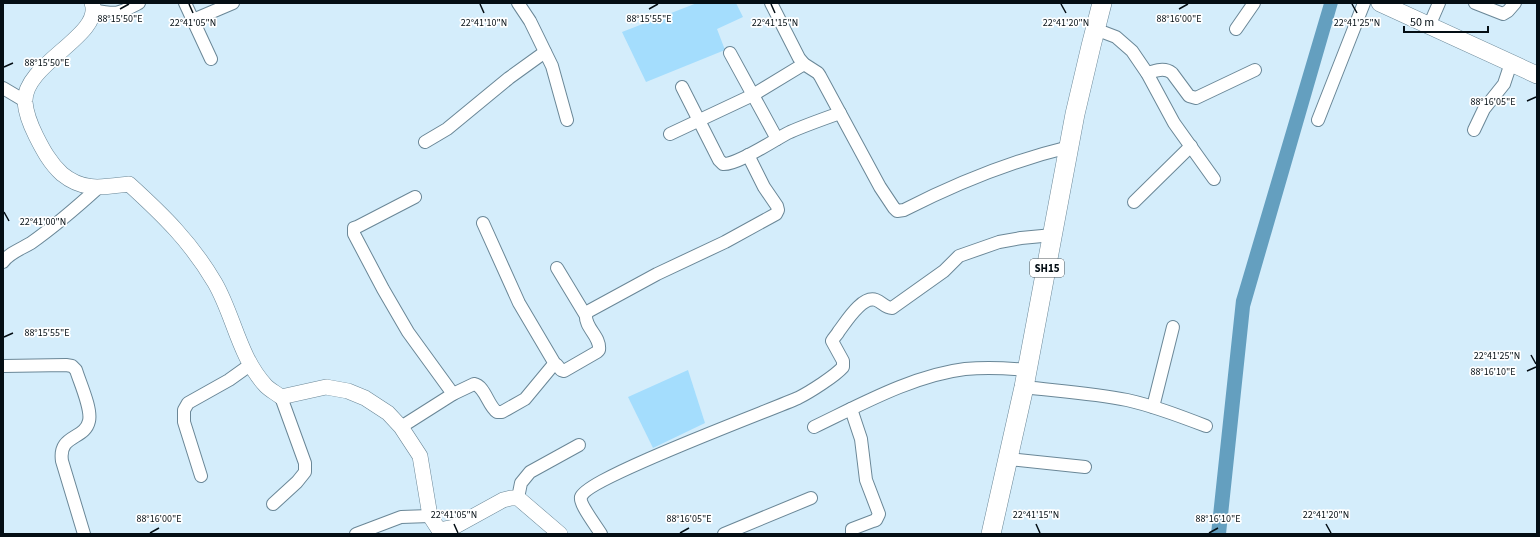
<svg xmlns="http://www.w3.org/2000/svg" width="1540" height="537" font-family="'Source Sans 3',sans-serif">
	<rect width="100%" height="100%" fill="#d4edfb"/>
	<!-- green -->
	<g fill="#a4ddfd">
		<polygon points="697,3 736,3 743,17 717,29 725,50 646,82 622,32"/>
		<polygon points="688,370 705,423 653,448 628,397"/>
	</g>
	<!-- water -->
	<polygon fill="#649fbf" points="1324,3 1338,3 1250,307 1226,534 1211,534 1236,300"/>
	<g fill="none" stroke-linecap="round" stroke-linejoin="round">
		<!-- minor casing -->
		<g stroke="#6a8797" stroke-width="14">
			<g id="minor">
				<polyline points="185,3 211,59"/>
				<polyline points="518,3 530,21 552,66 567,120"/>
				<path d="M771,3L799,58L804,64L818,73L820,76L880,187L894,208L897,211L904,210C957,183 1011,161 1069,147"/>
				<polyline points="1475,3 1503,14 1508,11 1515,3"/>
				<path d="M94,10C117,15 118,14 139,3"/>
				<polyline points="193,20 233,3"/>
				<polyline points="1429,26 1439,3"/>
				<polyline points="1095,29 1116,37 1132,51 1147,73 1174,123 1214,179"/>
				<polyline points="1236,29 1254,3"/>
				<polyline points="730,53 777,139"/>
				<path d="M1147,73C1156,71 1164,67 1172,73L1189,96L1196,98L1255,70"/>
				<path d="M682,87L719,160L723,164C738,165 775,139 790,132C806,125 823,119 840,113"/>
				<polyline points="3,88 25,101"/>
				<polyline points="1318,120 1364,3"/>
				<polyline points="1474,130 1484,109 1504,84 1511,63"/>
				<polyline points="670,134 753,95 804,64"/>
				<polyline points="425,142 447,129 509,78 545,52"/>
				<polyline points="415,197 357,227 354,228 354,234 383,289 408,332 453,394"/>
				<polyline points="1134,202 1191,146"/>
				<polyline points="483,223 519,303 555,364"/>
				<path d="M3,262C9,253 21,249 31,243C55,226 77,207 99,187"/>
				<polyline points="557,268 586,316"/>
				<path d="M3,366L66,365L72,366L76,370C80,383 92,409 89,421C85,440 58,434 62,461L84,534"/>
				<path d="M1024,387C1058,391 1093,393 1127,400C1154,406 1180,416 1206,426"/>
				<polyline points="1153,407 1173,327"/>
				<polyline points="851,409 861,439 866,480 879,514 876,520 873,521 852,529 852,534"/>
				<path d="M401,427L453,394L474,384C485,386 488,406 497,412H502L525,399L554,364L557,365L561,370L564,371L597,352L599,350C601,336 584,328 586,314L589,311L657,274L725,242L776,214L778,210L777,206L764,187L748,155"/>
				<path d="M814,427C860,405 914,375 965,369C986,367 1007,368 1027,370"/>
				<polyline points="1008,459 1085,467"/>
				<polyline points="201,476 184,422 184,410 188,403 229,380 250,365"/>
				<polyline points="518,498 521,483 530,472 579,445"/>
				<polyline points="273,504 297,482 305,472 305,463 281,397"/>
				<polyline points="356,534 401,517 430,516"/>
				<path d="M601,534C597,527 579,504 581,497C587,478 771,410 798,398C810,392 835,376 843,367V361L832,341C834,337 837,335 839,331C846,322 862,295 876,300C882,302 885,308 892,308L944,271L959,256L999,242L1021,238L1053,235"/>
				<polyline points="724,534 811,498"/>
			</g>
		</g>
		<!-- tertiary casing -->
		<g stroke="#6a8797" stroke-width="16">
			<path id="tertiary" d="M92,3C104,35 23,64 25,102C26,114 31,126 36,136C43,150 50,163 62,174C84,192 103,187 129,184C163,215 191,242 215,283C234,316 239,357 266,386C270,390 276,393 281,397L326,387L348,391L365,398L388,413L401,427L420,456L430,516L439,530L454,527L503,500L511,498H518L560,534"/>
		</g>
		<!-- secondary casing -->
		<g stroke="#6a8797" stroke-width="18">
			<polyline id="secondary" points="1380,3 1537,75"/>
		</g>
		<!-- primary casing -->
		<g stroke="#6a8797" stroke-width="20">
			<polyline id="primary" points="991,534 1024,387 1075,114 1091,46 1102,3"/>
		</g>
		<!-- minor -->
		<use href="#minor" stroke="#fff" stroke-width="12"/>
		<!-- tertiary -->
		<use href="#tertiary" stroke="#fff" stroke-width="15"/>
		<!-- secondary -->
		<use href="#secondary" stroke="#fff" stroke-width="17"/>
		<!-- primary -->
		<use href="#primary" stroke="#fff" stroke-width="19"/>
	</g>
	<!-- ticks -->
	<path fill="none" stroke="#040e14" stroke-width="1.5" d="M189,4L193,13M480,4L484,13M771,4L775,13M1061,4L1066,13M1352,4L1357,13M120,9L129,4M649,9L658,4M1179,9L1188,4M4,67L13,63M1527,101L1536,97M4,212L9,221M4,337L13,333M1531,355L1536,364M1527,371L1536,367M454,524L458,533M1036,524L1040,533M1326,524L1331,533M150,533L159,528M680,533L689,528M1209,533L1218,528"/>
	<g text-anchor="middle" stroke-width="3.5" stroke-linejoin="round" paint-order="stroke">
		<!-- shield labels -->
		<rect fill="#fff" stroke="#4f565a" stroke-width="1" x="1030" y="259" width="34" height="18" rx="3"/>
		<g font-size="11" font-weight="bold" fill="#040e14">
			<text x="1047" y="272">SH15</text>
		</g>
	</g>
	<g font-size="10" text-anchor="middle" fill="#040e14" stroke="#fff" stroke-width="3.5" stroke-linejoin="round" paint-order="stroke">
		<text x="120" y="22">88°15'50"E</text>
		<text x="649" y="22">88°15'55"E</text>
		<text x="1179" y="22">88°16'00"E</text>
		<text x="193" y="26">22°41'05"N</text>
		<text x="484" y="26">22°41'10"N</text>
		<text x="775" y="26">22°41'15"N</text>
		<text x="1066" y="26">22°41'20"N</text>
		<text x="1357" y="26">22°41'25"N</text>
		<text x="47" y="66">88°15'50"E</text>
		<text x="1493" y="105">88°16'05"E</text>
		<text x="43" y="225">22°41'00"N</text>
		<text x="47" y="336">88°15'55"E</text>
		<text x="1497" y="359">22°41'25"N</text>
		<text x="1493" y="375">88°16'10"E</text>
		<text x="454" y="518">22°41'05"N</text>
		<text x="1036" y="518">22°41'15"N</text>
		<text x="1326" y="518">22°41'20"N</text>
		<text x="159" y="522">88°16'00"E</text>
		<text x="689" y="522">88°16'05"E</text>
		<text x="1218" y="522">88°16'10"E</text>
	</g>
	<!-- border -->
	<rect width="1540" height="537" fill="none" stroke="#040e14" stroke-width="8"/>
	<!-- scale -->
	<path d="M1404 26v6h84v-6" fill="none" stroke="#040e14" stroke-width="2"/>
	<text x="1410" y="26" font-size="12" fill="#040e14" stroke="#ffffff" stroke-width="3" paint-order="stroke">50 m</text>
</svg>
